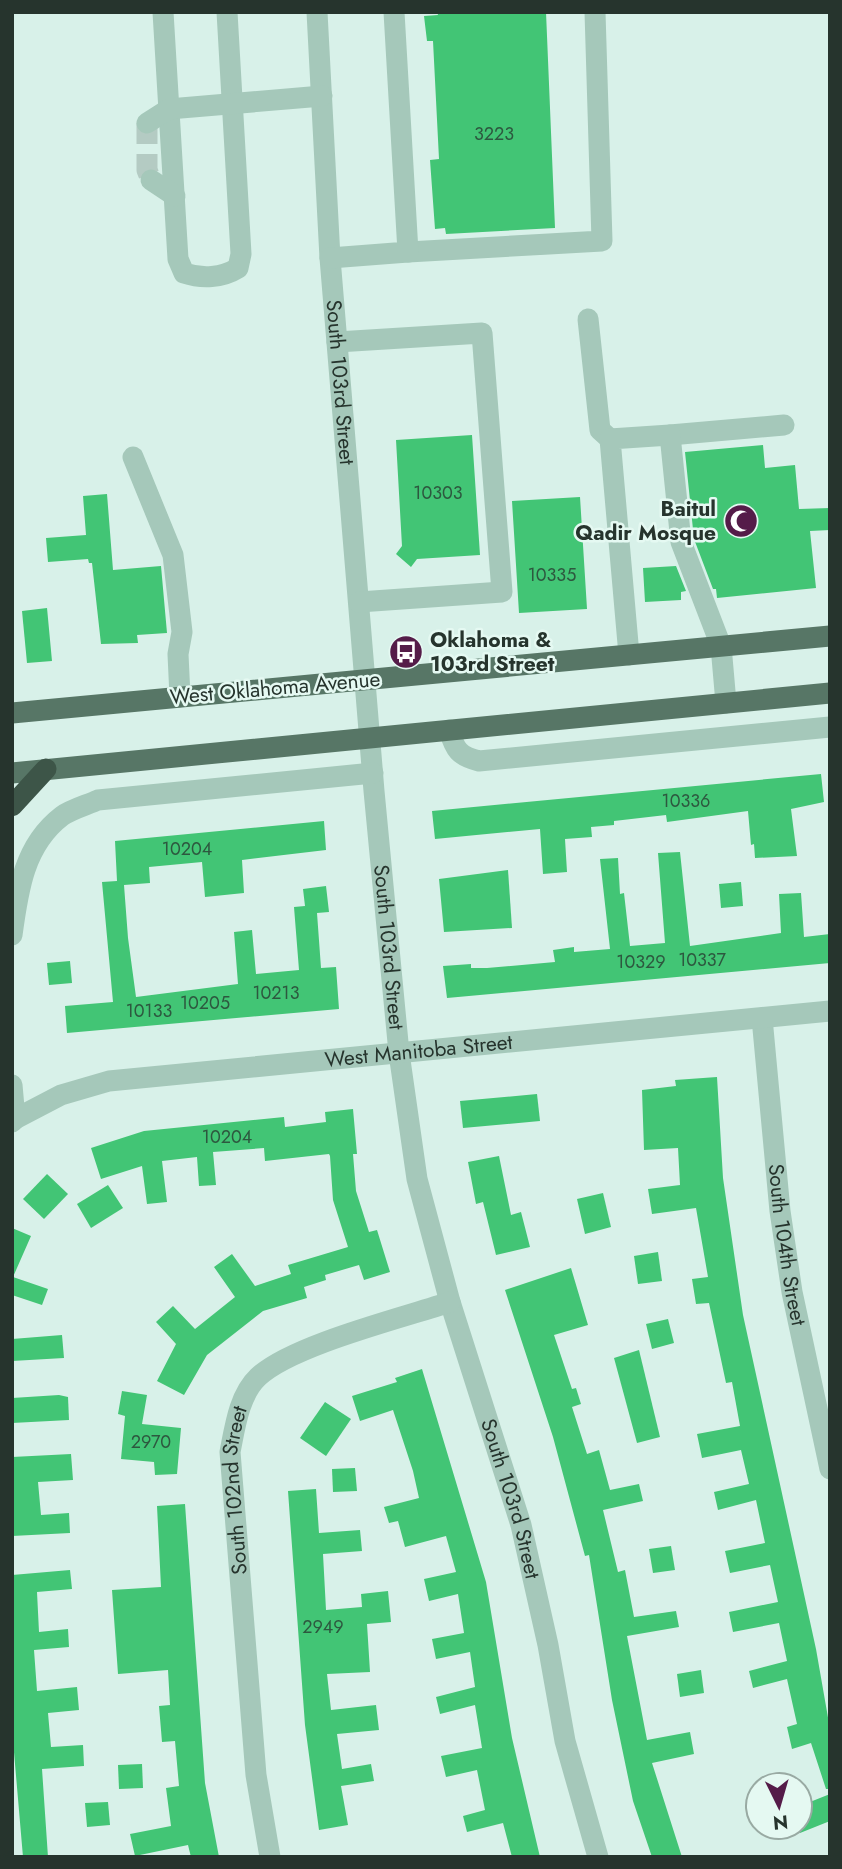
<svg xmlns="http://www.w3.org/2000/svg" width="842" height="1869" font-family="Jost,sans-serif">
	<rect width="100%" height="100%" fill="#d8f1e9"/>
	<!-- building -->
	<g fill="#42c575">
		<polygon points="437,12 546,12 555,228 446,234 445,228 435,229 430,160 439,159 433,41 427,41 424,16 438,15"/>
		<polygon points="472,435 480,555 417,559 411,567 396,554 402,546 396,440"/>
		<polygon points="763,445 765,468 795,465 799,509 830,508 830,530 810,531 816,588 717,598 716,589 713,589 694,539 685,452"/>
		<polygon points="107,494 113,570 161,566 167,633 137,635 138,643 101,644 92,563 89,563 88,559 48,562 46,538 86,535 83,496"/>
		<polygon points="580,497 587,609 519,613 512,501"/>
		<polygon points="676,566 686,591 681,592 681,600 645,602 643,568"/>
		<polygon points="47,608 52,661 27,663 22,611"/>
		<polygon points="821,774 824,802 791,809 797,856 755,858 754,844 751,845 748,811 667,822 666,815 614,821 614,825 591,827 592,837 565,839 567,872 543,874 540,829 435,839 432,811"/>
		<polygon points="324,821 326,850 242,860 244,893 205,897 202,862 149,867 150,883 124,885 128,938 136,997 238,984 234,932 252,930 256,974 299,970 294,907 305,906 303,889 326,886 329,912 317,913 321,968 336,967 339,1009 67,1033 65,1006 113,1002 102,882 117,881 115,841"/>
		<polygon points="680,852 690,946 781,933 779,894 801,893 804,937 830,934 830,963 447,998 443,966 471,964 471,968 487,968 555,962 553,950 574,947 574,952 610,949 600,859 618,858 620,894 624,893 630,946 665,943 658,853"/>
		<polygon points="508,870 512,928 444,932 439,879"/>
		<polygon points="741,882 743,906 721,908 719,884"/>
		<polygon points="70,961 72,983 49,985 47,963"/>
		<polygon points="717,1077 723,1178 743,1315 816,1649 830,1729 830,1789 826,1789 811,1743 792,1749 787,1727 797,1724 787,1679 753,1688 749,1671 787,1661 779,1623 733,1632 729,1612 778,1602 770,1565 730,1573 725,1551 765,1543 756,1500 718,1510 714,1492 749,1484 741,1450 702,1458 697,1434 740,1426 732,1382 726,1383 709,1303 696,1304 692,1279 708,1277 696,1208 652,1214 648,1189 680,1185 678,1148 644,1150 642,1090 676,1086 675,1080"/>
		<polygon points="537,1094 540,1121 463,1128 460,1101"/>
		<polygon points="353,1109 357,1154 353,1154 356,1191 369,1232 377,1230 390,1272 364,1280 359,1265 325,1275 326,1280 304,1287 307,1298 263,1311 207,1355 184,1395 157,1381 176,1344 156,1322 173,1306 195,1329 235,1297 214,1267 232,1254 255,1286 291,1274 288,1265 348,1247 333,1200 330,1156 329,1154 265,1161 264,1148 213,1152 216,1185 199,1186 197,1157 162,1161 167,1202 147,1204 142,1166 101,1179 91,1148 144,1131 284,1117 285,1127 326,1122 325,1112"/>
		<polygon points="499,1156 511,1215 521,1212 530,1247 496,1255 483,1202 476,1204 468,1162"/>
		<polygon points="47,1174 68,1194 44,1219 23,1199"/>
		<polygon points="108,1185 123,1208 91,1228 77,1204"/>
		<polygon points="603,1193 611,1227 585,1234 577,1199"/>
		<polygon points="12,1228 31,1236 13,1277 48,1289 42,1305 12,1295"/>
		<polygon points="658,1252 662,1281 638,1284 634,1256"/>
		<polygon points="571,1268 588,1325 554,1335 572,1389 576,1388 581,1404 572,1407 587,1454 599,1450 610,1490 639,1484 643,1501 603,1510 618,1572 625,1570 634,1617 676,1611 679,1627 627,1636 647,1740 690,1732 694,1754 652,1763 682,1857 652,1857 633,1801 612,1700 589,1555 585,1556 553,1437 505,1290"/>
		<polygon points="668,1319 674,1343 652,1349 646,1324"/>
		<polygon points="62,1335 64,1358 12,1361 12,1339"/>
		<polygon points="639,1350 660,1437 637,1443 614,1358"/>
		<polygon points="422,1369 486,1582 512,1738 540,1857 512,1857 503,1823 467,1832 463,1816 485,1810 477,1770 446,1777 441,1756 482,1748 475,1705 440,1714 436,1697 475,1687 470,1652 436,1659 432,1639 464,1633 458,1594 429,1601 424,1579 456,1572 446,1536 405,1547 398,1521 389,1523 384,1507 419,1498 413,1471 393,1410 360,1421 352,1396 397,1382 395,1378"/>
		<polygon points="122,1391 147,1395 142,1424 181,1428 177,1474 155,1475 154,1462 121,1459 125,1416 118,1414"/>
		<polygon points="59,1395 68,1397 69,1420 12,1423 12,1398"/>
		<polygon points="325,1402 351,1419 326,1456 300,1438"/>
		<polygon points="71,1454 73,1480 38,1482 41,1515 69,1513 70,1533 12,1536 12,1457"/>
		<polygon points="355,1468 357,1491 333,1492 332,1469"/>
		<polygon points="316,1489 319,1533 360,1530 362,1551 323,1554 326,1610 362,1607 361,1594 388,1591 391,1622 367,1624 370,1672 327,1674 331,1710 376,1705 379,1730 337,1734 342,1769 371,1764 374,1781 341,1786 348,1825 319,1830 305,1725 288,1491"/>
		<polygon points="185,1504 205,1783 219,1857 191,1857 188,1845 135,1856 130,1834 171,1826 166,1788 179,1786 175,1741 162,1742 159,1706 170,1705 168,1670 118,1674 112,1590 161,1587 157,1506"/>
		<polygon points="671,1546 675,1570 653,1573 649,1549"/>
		<polygon points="70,1570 72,1589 37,1592 39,1632 68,1629 69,1647 34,1650 37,1691 77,1687 79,1710 48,1713 51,1747 83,1745 84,1766 42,1769 48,1857 23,1857 12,1729 12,1575"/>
		<polygon points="701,1670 704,1693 680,1697 677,1674"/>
		<polygon points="142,1764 143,1788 119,1789 118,1765"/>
		<polygon points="830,1794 830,1821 800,1833 800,1806"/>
		<polygon points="108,1802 110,1825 87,1827 85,1803"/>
	</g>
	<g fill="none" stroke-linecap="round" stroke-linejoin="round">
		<!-- minor-tunnel -->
		<polyline stroke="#b4cbc3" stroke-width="21" stroke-dasharray="21 10" stroke-linecap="butt" points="147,123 147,170 151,180"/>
		<!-- minor -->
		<g stroke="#a5c8ba" stroke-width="21">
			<path d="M163,12L178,259L184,273C202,279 222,278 238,268L241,254L227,12"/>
			<path id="s1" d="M317,12L330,258L374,791L399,1053L417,1179L450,1302L521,1525L548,1645L565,1741L598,1857"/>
			<polyline points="147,123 169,109 322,96"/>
			<polyline points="151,180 175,196"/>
			<polyline points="408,252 602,241 595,12"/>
			<polyline points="330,258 408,252 394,12"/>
			<polyline points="588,319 600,430 610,439"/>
			<polyline points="337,342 482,333 502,592 359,602"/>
			<polyline points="670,435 784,425"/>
			<polyline points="133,457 173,555 182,632 178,654 180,697"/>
			<polyline points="629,655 610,439 670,435 681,542 721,646 726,703"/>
			<path d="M449,730C455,750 459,756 479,761L830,727"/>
			<path d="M12,935C18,890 24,845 62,816C72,809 87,805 98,800L373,773"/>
			<path id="s2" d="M762,1018L780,1211L792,1292L830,1469"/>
			<polyline points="12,1085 15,1119 12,1122"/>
			<path id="s3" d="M15,1119L61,1095L109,1081L830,1011"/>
			<path id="s4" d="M270,1857L256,1775L230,1452C235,1427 239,1395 258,1377C292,1345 402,1318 450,1302"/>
		</g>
		<!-- major -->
		<g stroke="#577666" stroke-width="21">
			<polyline points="12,713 830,636"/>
			<polyline points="12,773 830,693"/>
		</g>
		<!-- highway -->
		<polyline stroke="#3d5548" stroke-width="21" points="12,806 46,769"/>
	</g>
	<!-- icons -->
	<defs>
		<g id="mosque-disc" transform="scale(1.75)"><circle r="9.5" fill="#551c49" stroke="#e5f9f2"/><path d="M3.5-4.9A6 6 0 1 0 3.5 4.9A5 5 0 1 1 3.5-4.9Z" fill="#fff"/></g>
		<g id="bus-disc" transform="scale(1.75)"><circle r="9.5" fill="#551c49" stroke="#e5f9f2"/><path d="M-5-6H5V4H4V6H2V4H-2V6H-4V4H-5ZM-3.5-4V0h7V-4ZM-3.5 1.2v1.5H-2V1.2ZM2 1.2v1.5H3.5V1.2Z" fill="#fff"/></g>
	</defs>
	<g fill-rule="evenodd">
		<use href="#mosque-disc" x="741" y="521"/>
		<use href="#bus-disc" x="406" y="652"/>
	</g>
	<g text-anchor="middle" stroke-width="5" stroke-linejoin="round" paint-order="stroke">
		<!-- number labels -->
		<g font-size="18" fill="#2d583f">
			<text x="494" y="140">3223</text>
			<text x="438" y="499">10303</text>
			<text x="552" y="581">10335</text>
			<text x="686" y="807">10336</text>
			<text x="187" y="855">10204</text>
			<text x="702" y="966">10337</text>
			<text x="641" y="968">10329</text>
			<text x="276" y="999">10213</text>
			<text x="205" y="1009">10205</text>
			<text x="149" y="1017">10133</text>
			<text x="227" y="1143">10204</text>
			<text x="151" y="1448">2970</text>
			<text x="323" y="1633">2949</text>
		</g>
		<!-- street labels -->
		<g font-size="21" fill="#26342d" stroke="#e5f9f2">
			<text dy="7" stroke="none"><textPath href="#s1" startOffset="371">South 103rd Street</textPath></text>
			<text transform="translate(275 688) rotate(-5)" y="7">West Oklahoma Avenue</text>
			<text dy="7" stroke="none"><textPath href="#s1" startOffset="938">South 103rd Street</textPath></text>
			<text dy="7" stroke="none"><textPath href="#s3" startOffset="413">West Manitoba Street</textPath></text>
			<text dy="7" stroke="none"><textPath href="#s2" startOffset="228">South 104th Street</textPath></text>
			<text dy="7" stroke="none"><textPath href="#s4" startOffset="369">South 102nd Street</textPath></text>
			<text dy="7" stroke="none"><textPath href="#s1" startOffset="1505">South 103rd Street</textPath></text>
		</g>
		<!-- poi labels -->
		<g font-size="21" font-weight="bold" fill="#26342d" stroke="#e5f9f2" text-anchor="end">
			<text x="716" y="516">Baitul<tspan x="716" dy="24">Qadir Mosque</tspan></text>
			<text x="430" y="647" text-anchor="start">Oklahoma &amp;<tspan x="430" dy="24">103rd Street</tspan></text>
		</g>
	</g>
	<!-- border -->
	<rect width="842" height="1869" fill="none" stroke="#26342d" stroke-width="28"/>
	<!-- north arrow -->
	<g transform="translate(779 1806) rotate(175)"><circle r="33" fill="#e5f9f2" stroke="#99aaa3" stroke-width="2"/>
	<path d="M0-5L12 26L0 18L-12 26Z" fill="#551c49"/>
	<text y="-10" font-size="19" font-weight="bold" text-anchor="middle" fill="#26342d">N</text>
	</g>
</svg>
